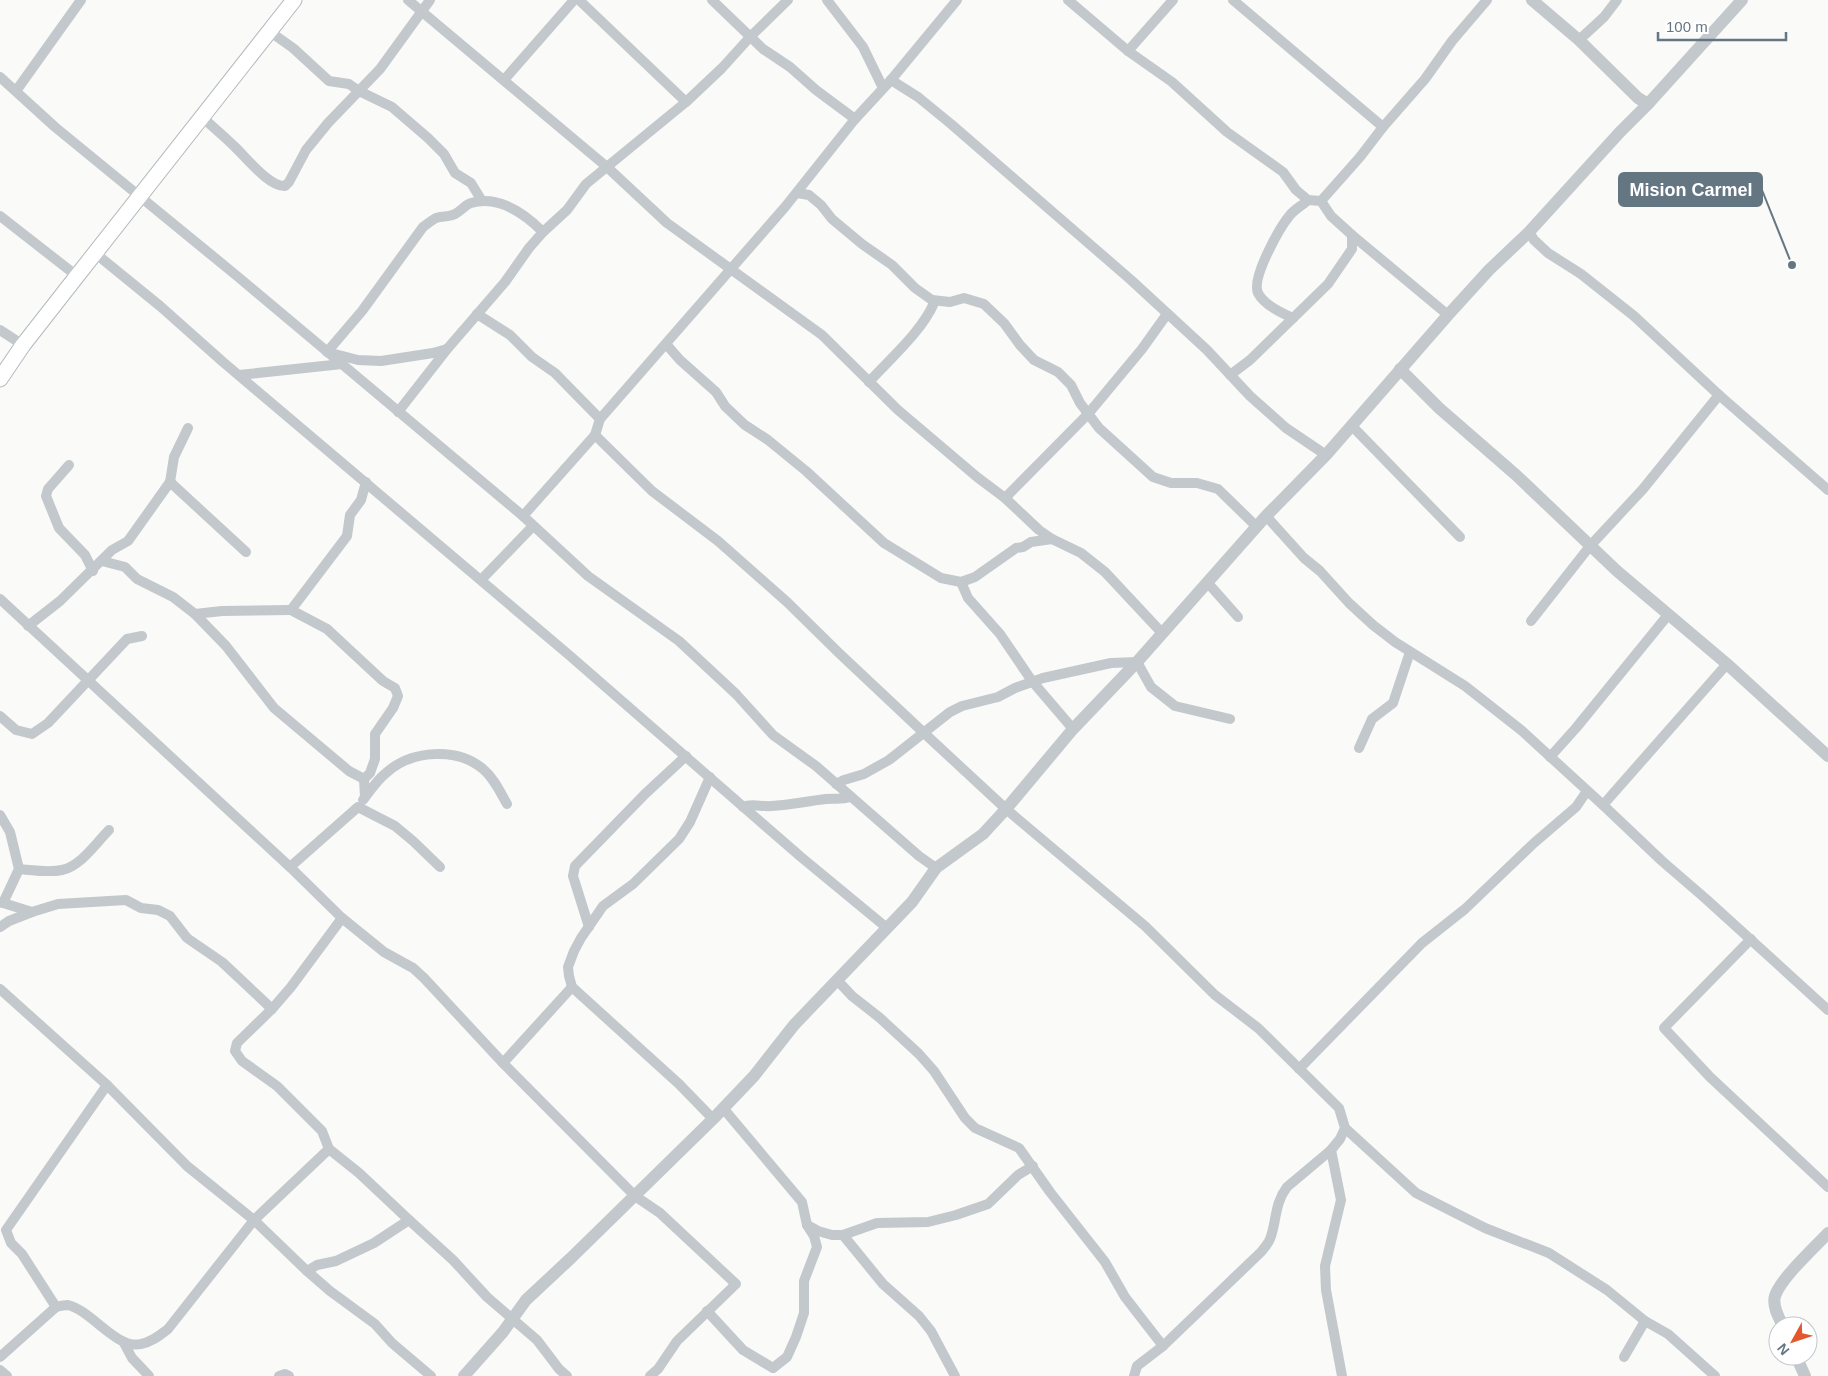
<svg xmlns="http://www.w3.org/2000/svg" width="1828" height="1376" font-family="Helvetica,sans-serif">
	<rect width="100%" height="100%" fill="#fafaf8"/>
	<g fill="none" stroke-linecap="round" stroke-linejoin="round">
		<!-- secondary casing -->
		<g stroke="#b3babf" stroke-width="17">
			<polyline id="secondary" points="0,379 23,345 77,276 294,0"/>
		</g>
		<!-- minor -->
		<g stroke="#c3c8cc" stroke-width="10">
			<polyline points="408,0 607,167 667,223 822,335 898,410 977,477 1005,498 1039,530 1052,539 1081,553 1105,572 1162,633"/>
			<polyline points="579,0 686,102"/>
			<polyline points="712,0 763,49 790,67 816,90 855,119"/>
			<polyline points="827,0 863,47 883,88"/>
			<polyline points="1068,0 1128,51 1172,82 1227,132 1283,172 1296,190 1308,200 1321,201 1331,216 1352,235 1448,315"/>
			<polyline points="1233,0 1383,127"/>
			<polyline points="269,31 293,48 329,81 349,84 359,91 392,107 428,138 444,154 455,173 471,183 482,201"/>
			<polyline points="1579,40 1604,17 1617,0"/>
			<polyline points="1128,51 1173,0"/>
			<polyline points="0,77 55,127 237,276 523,516 588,576 679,641 736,694 773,735 816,766 919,856 936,868"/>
			<polyline points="504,80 574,0"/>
			<polyline points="891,80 918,97 951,124 1131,280 1207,350 1250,396 1286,428 1326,455"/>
			<polyline points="16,91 81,0"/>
			<path d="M202,117C213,127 224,136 234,146C245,156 269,187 285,186L289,182L306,150L328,123L380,69L430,0"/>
			<polyline points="797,193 809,195 821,205 832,219 862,244 892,265 915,288 932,300 950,302 964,298 984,304 1004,323 1020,345 1034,360 1058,372 1071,385 1080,403 1099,428 1153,477 1171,483 1197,483 1218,489 1257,527"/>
			<polyline points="1321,201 1360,157 1383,127 1425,79 1452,41 1487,0"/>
			<polyline points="0,216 77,276"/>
			<polyline points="1529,232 1534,240 1548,253 1581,274 1634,316 1719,395 1828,490"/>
			<polyline points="95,253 160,306 223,362 569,655 801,857 887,928"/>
			<polyline points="477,314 510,335 532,357 555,373 600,419"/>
			<path d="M1293,318C1281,313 1264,305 1258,293C1251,278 1280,227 1290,215C1295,209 1303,205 1308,200"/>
			<polyline points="0,330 23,345"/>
			<polyline points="666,344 680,360 716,392 725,406 745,425 768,440 806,471 884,543 941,578 961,582 975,577 1016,548 1023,547 1031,542 1052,539"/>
			<path d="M447,349L433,353L381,361L358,360L327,352L362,311L423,227C427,224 431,221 436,218C442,216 449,217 455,214C461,211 465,205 471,203C499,195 525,214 543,232"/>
			<polyline points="239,375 342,364"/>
			<polyline points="1230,375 1250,360 1328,284 1352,249 1352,235"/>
			<path d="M869,382C890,359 922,331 934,303L932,300"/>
			<polyline points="398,412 448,348 505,282 529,248 543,232 567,210 586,184 686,102 722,68 751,36 788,0"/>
			<polyline points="1352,426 1460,537"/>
			<path d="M595,435L652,491L718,541L787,602L840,654L924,733L1006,809L1145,926L1215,995L1258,1028L1339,1108L1345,1128L1340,1139L1331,1150L1287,1187C1274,1204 1277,1221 1270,1239C1268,1244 1264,1248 1261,1252L1163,1346L1137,1366L1134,1376"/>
			<polyline points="69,465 48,489 46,496 59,528 85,555 93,571"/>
			<polyline points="170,482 246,552"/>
			<polyline points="1005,498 1088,414 1142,349 1167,314"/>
			<polyline points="523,516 595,435 600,419 785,207 855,119 891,80 957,0"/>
			<polyline points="1266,516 1304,558 1320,571 1349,603 1373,625 1395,642 1465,686 1521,730 1603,805 1662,861 1706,899 1828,1010"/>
			<polyline points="102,561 125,567 137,579 173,597 195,614 226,646 274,708 349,771 364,779"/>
			<polyline points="481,580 533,526"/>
			<polyline points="961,582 968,598 1000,634 1032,681 1073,729"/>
			<polyline points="1207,582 1238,617"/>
			<polyline points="0,599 290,867 342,918 384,952 413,968 424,978 503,1063 635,1196 660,1213 736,1284 677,1341 658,1369 650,1376"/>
			<polyline points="195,614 222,611 291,610"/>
			<polyline points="1531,621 1590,546 1643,489 1719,395"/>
			<polyline points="28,626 60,601 112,550 128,541 170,482 174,457 188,428"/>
			<polyline points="0,716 16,730 32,734 48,723 127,639 142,636"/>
			<polyline points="1359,748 1372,719 1393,703 1410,652"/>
			<polyline points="1550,757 1576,728 1668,615"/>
			<polyline points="710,777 690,822 679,839 633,884 603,906 581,938 574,951 568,967 569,976 572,987 679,1084 713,1119"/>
			<polyline points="836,784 844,780 864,774 889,760 950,712 962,706 998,697 1015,688 1043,678 1111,663 1137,662 1151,687 1175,706 1230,719"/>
			<polyline points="365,797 364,779 370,773 375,759 375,734 393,708 398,696 395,688 383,681 327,629 291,610 347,536 350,515 361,500 366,482"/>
			<path d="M363,800C370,791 377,780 386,773C411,750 457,747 483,769C494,778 500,792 507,804"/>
			<polyline points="1603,805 1727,664"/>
			<path d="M743,807C751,803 762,807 771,806C790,805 808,801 826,799C835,798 841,800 850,797"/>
			<polyline points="0,815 10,832 19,869 3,903"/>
			<polyline points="290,867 358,807 395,826 413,841 440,867"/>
			<path d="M19,869C33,870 48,873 62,870C81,866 96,843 109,830"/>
			<polyline points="0,902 32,912"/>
			<polyline points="342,918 291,987 272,1009 237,1043 235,1051 242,1061 277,1086 322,1131 329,1149 359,1173 409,1220 453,1260 487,1297 537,1340 559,1369 567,1376"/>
			<polyline points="0,927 9,921 32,912 58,904 126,900 141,908 158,910 170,916 187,938 222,962 272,1009"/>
			<polyline points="589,927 573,876 575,866 645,794 686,756"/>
			<polyline points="1751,939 1664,1028 1710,1077 1828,1187"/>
			<polyline points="838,981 852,996 880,1018 919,1054 934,1071 965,1118 975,1128 1019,1148 1050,1192 1105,1262 1125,1297 1163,1346"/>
			<polyline points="0,989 107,1085 187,1166 254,1220 307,1271 330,1291 375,1324 392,1343 431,1376"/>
			<polyline points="503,1063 572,987"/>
			<polyline points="1299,1069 1422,943 1465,909 1534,843 1576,807 1587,791"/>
			<polyline points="723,1108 802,1202 807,1225 814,1236 817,1247 804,1281 804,1313 796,1337 787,1357 773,1368"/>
			<polyline points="1345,1128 1416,1193 1485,1228 1549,1253 1607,1290 1645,1321 1668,1334 1715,1376"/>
			<polyline points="1331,1150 1341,1200 1325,1266 1326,1290 1342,1376"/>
			<polyline points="807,1225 818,1231 832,1235 843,1235 877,1223 928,1222 956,1215 988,1204 1018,1175 1033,1166"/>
			<polyline points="843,1235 883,1284 919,1316 931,1331 955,1376"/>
			<polyline points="307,1271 317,1265 336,1261 374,1243 409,1220"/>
			<polyline points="56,1307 22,1254 11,1243 6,1230 107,1085"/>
			<polyline points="707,1311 743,1350 773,1368"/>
			<polyline points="124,1343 132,1358 149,1376"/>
			<path d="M0,1357L56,1307C60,1306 64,1305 68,1305C92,1311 117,1350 141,1344C152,1342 160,1335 168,1329L254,1220L329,1149"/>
			<polyline points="1624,1357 1645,1321"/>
			<polyline points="0,1370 7,1376"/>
			<polyline points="279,1376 285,1374 289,1376"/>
		</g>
		<!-- tertiary -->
		<g stroke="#c3c8cc" stroke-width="12">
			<polyline points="1532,0 1579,40 1638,98 1648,104"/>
			<polyline points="1400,369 1439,408 1516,475 1617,571 1727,664 1828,756"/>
			<path d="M1783,1326C1779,1318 1772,1306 1775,1296C1781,1278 1814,1248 1828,1233"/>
			<polyline points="1796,1356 1805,1376"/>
			<polyline points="464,1376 503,1332 526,1300 571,1258 713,1119 754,1076 794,1025 912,902 936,868 983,834 1006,809 1073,729 1137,662 1266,516 1326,455 1448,315 1489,270 1529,232 1620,132 1648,104 1742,0"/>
		</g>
		<!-- secondary -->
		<use href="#secondary" stroke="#fff" stroke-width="15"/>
	</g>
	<!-- callouts -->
	<path fill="none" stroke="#657683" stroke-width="2" d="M1792 265L1762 190"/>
	<circle fill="#657683" stroke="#fff" stroke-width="2" cx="1792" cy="265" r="5"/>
	<rect fill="#657683" stroke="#657683" stroke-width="2" x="1619" y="173" width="143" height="33" rx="5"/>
	<g font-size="18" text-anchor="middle" font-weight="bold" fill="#fff">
		<text x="1691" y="196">Mision Carmel</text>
	</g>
	<!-- north arrow -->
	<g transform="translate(1793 1341) rotate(230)"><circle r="24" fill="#ffffff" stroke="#c1c8cd"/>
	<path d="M0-4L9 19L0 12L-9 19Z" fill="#e4572e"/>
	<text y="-8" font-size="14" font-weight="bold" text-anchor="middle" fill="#657683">N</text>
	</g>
	<!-- scale -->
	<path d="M1658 32v8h128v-8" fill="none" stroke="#657683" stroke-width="2.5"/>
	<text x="1666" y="32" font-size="15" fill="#657683" stroke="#ffffff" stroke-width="4" paint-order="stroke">100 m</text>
</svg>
